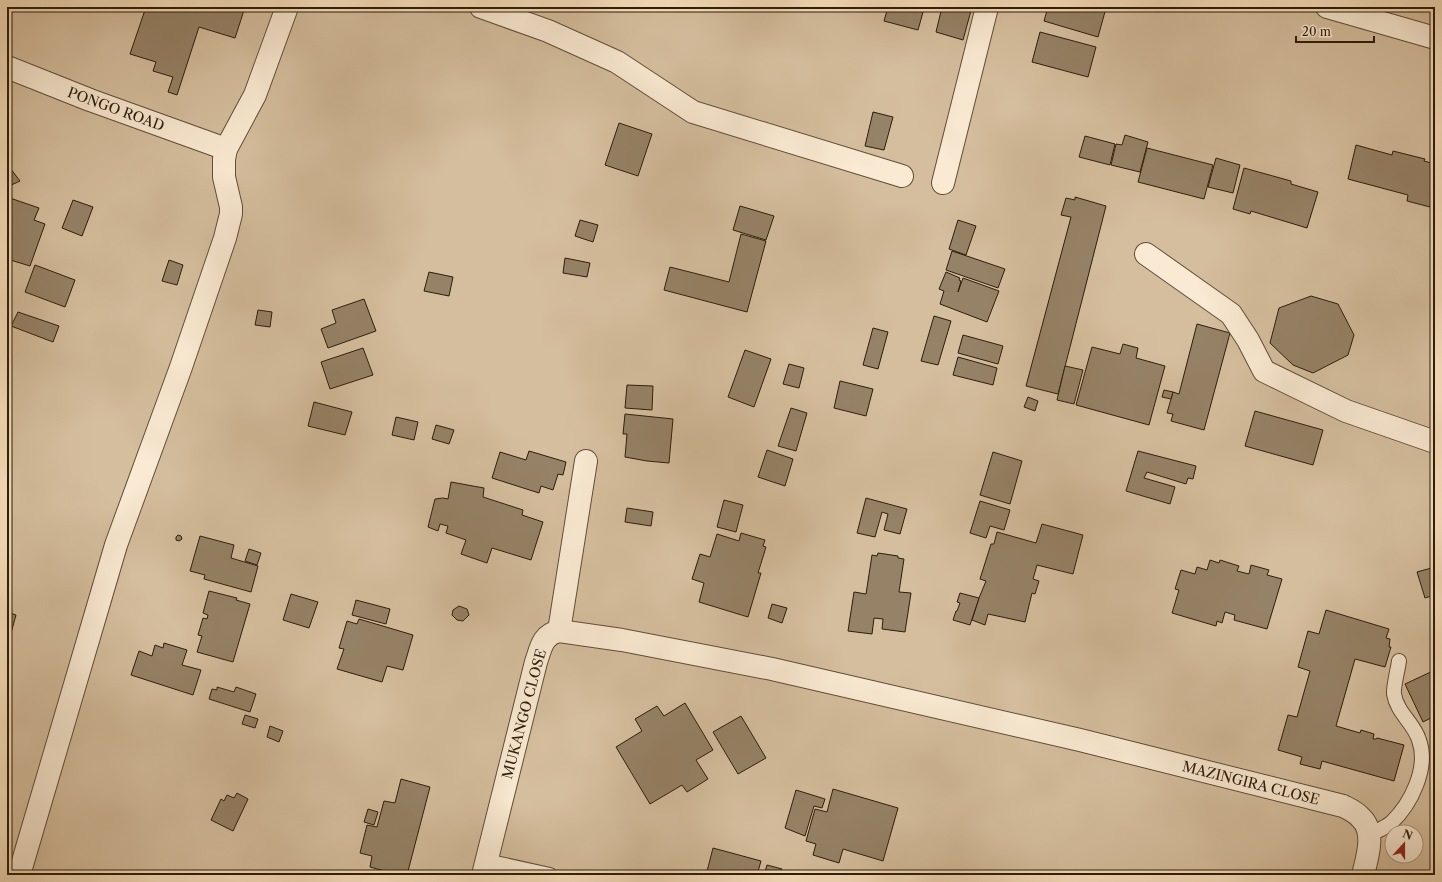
<svg xmlns="http://www.w3.org/2000/svg" width="1442" height="882" font-family="'Libre Caslon Text',serif">
	<rect width="100%" height="100%" fill="#f7dfbc"/>
	<filter id="stains"><feTurbulence type="fractalNoise" baseFrequency=".005" numOctaves="4"/><feColorMatrix values="0 0 0 0 .2 0 0 0 0 .09 0 0 0 0 .02 0 0 0 .5 -.17"/></filter>
	<radialGradient id="worn" r=".72"><stop offset=".6" stop-color="#630" stop-opacity="0"/><stop offset="1" stop-color="#630" stop-opacity=".3"/></radialGradient>
	<!-- green -->
	<path fill="#d5be9e" stroke="#816e54" fill-rule="evenodd" d="M7,7H1435V875H7ZM1392,832H1416V856H1392Z"/>
	<!-- building -->
	<g fill="#968267" stroke="#2d1d0b">
		<polygon points="146,7 245,7 235,38 199,27 177,95 168,92 173,77 153,71 156,62 130,54"/>
		<polygon points="604,7 624,7 623,11"/>
		<polygon points="888,7 904,7 923,12 918,30 884,21"/>
		<polygon points="942,7 972,7 963,40 936,32"/>
		<polygon points="1048,7 1102,7 1106,8 1098,37 1044,21"/>
		<polygon points="1040,32 1096,47 1088,77 1032,62"/>
		<polygon points="873,112 893,117 884,150 865,146"/>
		<polygon points="619,123 652,134 638,176 605,165"/>
		<polygon points="1125,135 1148,142 1140,172 1111,165 1116,144 1122,145"/>
		<polygon points="1085,136 1115,144 1110,165 1079,157"/>
		<polygon points="1356,145 1392,155 1393,151 1425,159 1424,161 1435,164 1435,203 1432,202 1430,207 1407,201 1408,195 1348,179"/>
		<polygon points="1147,148 1213,165 1204,199 1138,182"/>
		<polygon points="1216,158 1240,165 1233,193 1208,187"/>
		<polygon points="7,164 20,181 7,187"/>
		<polygon points="1244,168 1291,181 1291,184 1318,192 1307,228 1251,211 1250,214 1233,209"/>
		<polygon points="7,197 39,208 34,220 45,224 30,266 7,259"/>
		<polygon points="1075,197 1106,206 1058,394 1026,386 1071,217 1061,215 1066,198 1075,200"/>
		<polygon points="73,200 93,207 82,236 62,228"/>
		<polygon points="740,206 774,216 766,240 733,230"/>
		<polygon points="580,220 598,225 593,242 575,236"/>
		<polygon points="958,220 976,226 966,255 949,249"/>
		<polygon points="741,234 766,241 747,312 664,290 670,267 729,282"/>
		<polygon points="952,251 1005,269 998,288 946,270"/>
		<polygon points="565,258 590,263 587,277 563,273"/>
		<polygon points="169,260 183,265 177,285 162,281"/>
		<polygon points="35,265 75,280 65,307 25,292"/>
		<polygon points="429,272 453,277 449,296 424,291"/>
		<polygon points="946,272 960,278 959,280 961,281 958,292 963,278 999,291 987,322 940,304 944,291 939,289"/>
		<polygon points="1311,296 1338,304 1354,335 1348,355 1313,373 1293,365 1270,343 1279,308"/>
		<polygon points="364,299 376,331 328,348 321,329 336,323 332,310"/>
		<polygon points="258,310 272,312 270,327 255,325"/>
		<polygon points="18,312 59,326 53,342 11,326"/>
		<polygon points="934,316 951,321 938,365 921,361"/>
		<polygon points="1197,324 1230,333 1204,430 1171,421 1173,414 1167,413 1173,392 1179,394"/>
		<polygon points="873,328 888,332 878,369 863,365"/>
		<polygon points="963,335 1003,346 998,364 958,353"/>
		<polygon points="1123,344 1138,348 1136,358 1165,366 1149,425 1076,405 1092,347 1120,354"/>
		<polygon points="363,348 373,375 330,389 321,362"/>
		<polygon points="745,350 771,359 754,407 728,397"/>
		<polygon points="958,357 997,368 993,385 953,375"/>
		<polygon points="789,364 804,368 799,388 783,384"/>
		<polygon points="1065,366 1083,370 1074,404 1057,400"/>
		<polygon points="840,381 873,389 866,416 834,408"/>
		<polygon points="627,385 653,386 652,410 625,408"/>
		<polygon points="1164,390 1173,392 1171,399 1162,397"/>
		<polygon points="1028,397 1038,401 1035,411 1024,407"/>
		<polygon points="314,402 352,412 345,435 308,426"/>
		<polygon points="791,408 807,413 796,451 778,446"/>
		<polygon points="1255,411 1323,430 1313,465 1245,446"/>
		<polygon points="625,414 673,419 669,463 647,461 625,457 627,434 623,434"/>
		<polygon points="396,417 418,422 414,440 392,435"/>
		<polygon points="436,425 454,430 449,444 432,439"/>
		<polygon points="767,450 793,459 785,486 758,477"/>
		<polygon points="529,451 566,462 563,475 558,474 553,490 541,486 539,493 492,478 500,452 526,460"/>
		<polygon points="1138,451 1196,466 1193,479 1188,478 1186,484 1147,472 1144,478 1175,487 1170,504 1126,491"/>
		<polygon points="993,452 1022,461 1010,504 980,495"/>
		<polygon points="451,482 484,488 483,497 523,510 522,515 543,522 531,560 492,548 487,563 461,554 466,540 446,533 448,526 440,524 438,531 428,527 435,499 443,498 448,499"/>
		<polygon points="866,498 907,509 900,534 884,530 888,514 882,512 875,537 857,533"/>
		<polygon points="724,500 743,505 736,532 717,527"/>
		<polygon points="980,501 1010,510 1004,530 990,526 986,538 970,533"/>
		<polygon points="627,508 653,512 651,526 625,522"/>
		<polygon points="1042,524 1083,535 1073,574 1037,565 1033,579 1039,581 1035,594 1032,593 1025,622 988,614 985,625 972,620 979,598 986,581 980,579 991,544 994,544 997,532 1036,543"/>
		<polygon points="741,533 765,540 763,546 766,547 758,573 761,573 748,617 699,602 704,583 692,579 700,554 710,557 717,534 739,541"/>
		<polygon points="178,535 181,536 182,539 179,541 176,540 176,537"/>
		<polygon points="200,536 234,545 231,558 258,566 251,592 204,579 205,575 190,571"/>
		<polygon points="249,549 261,553 257,565 245,561"/>
		<polygon points="878,553 898,556 898,558 904,559 899,592 911,593 905,632 882,629 883,619 874,618 872,634 848,631 854,592 866,594 872,555 877,556"/>
		<polygon points="1210,560 1219,563 1220,560 1239,566 1237,571 1249,574 1251,565 1269,570 1267,575 1282,579 1267,629 1234,620 1235,615 1225,612 1222,623 1217,621 1216,626 1172,613 1179,590 1175,589 1181,570 1195,574 1197,567 1207,570"/>
		<polygon points="1435,567 1435,595 1425,598 1417,572"/>
		<polygon points="209,591 237,598 236,600 250,604 233,662 197,652 202,636 198,635 203,618 207,619 208,615 203,613"/>
		<polygon points="960,593 979,598 970,625 953,620 956,611 957,611 960,603 957,602"/>
		<polygon points="291,594 318,602 309,628 283,620"/>
		<polygon points="356,600 390,609 386,624 352,615"/>
		<polygon points="772,604 787,608 782,623 768,618"/>
		<polygon points="459,606 467,609 469,615 463,621 457,620 452,615 453,610"/>
		<polygon points="1326,610 1389,629 1386,638 1390,639 1389,647 1391,647 1385,667 1355,659 1336,726 1360,733 1361,730 1374,734 1373,739 1376,739 1377,738 1404,745 1394,781 1322,761 1320,769 1300,764 1302,757 1278,750 1288,715 1297,717 1310,671 1298,667 1308,631 1319,634"/>
		<polygon points="7,612 16,615 11,633 7,632"/>
		<polygon points="359,619 413,635 403,670 387,666 382,682 337,669 344,649 339,648 347,621 357,624"/>
		<polygon points="164,643 187,650 182,665 201,670 193,695 131,675 139,651 152,656 155,645 163,648"/>
		<polygon points="1435,670 1435,716 1423,722 1405,684"/>
		<polygon points="217,687 234,692 236,687 256,694 250,712 209,699 212,689 217,690"/>
		<polygon points="685,703 713,750 696,760 708,779 687,792 682,785 650,804 616,747 642,731 635,719 657,706 664,716"/>
		<polygon points="245,715 258,719 255,728 242,724"/>
		<polygon points="741,716 766,758 738,774 713,732"/>
		<polygon points="270,726 283,731 279,742 267,737"/>
		<polygon points="401,779 430,787 407,875 399,875 370,867 372,856 360,853 367,825 377,827 384,801 395,803"/>
		<polygon points="833,789 898,808 883,861 843,849 839,863 813,855 816,844 806,841 815,809 827,812"/>
		<polygon points="796,790 825,799 822,808 814,806 805,836 785,828"/>
		<polygon points="237,793 248,799 233,831 211,820 221,799 224,801 227,795 234,798"/>
		<polygon points="368,809 378,812 374,825 364,822"/>
		<polygon points="713,848 761,861 757,875 706,875"/>
		<polygon points="767,865 782,869 780,875 764,875"/>
		<polygon points="806,872 819,875 805,875"/>
	</g>
	<g fill="none" stroke-linecap="round" stroke-linejoin="round">
		<!-- lane casing -->
		<g stroke="#604e37" stroke-width="16">
			<g id="lane">
				<path d="M1369,835C1376,831 1385,828 1391,823C1411,804 1429,768 1419,740C1414,723 1397,713 1394,694C1393,688 1398,669 1399,661"/>
				<polyline points="486,861 550,875"/>
			</g>
		</g>
		<!-- street casing -->
		<g stroke="#604e37" stroke-width="24">
			<g id="street">
				<polyline points="481,7 548,31 617,62 693,112 902,176"/>
				<polyline points="1327,7 1435,38"/>
				<polyline points="7,67 90,100 226,149"/>
				<polyline points="943,183 987,7"/>
				<polyline points="1146,254 1231,314 1248,340 1264,371 1346,411 1435,442"/>
				<polyline points="559,631 586,461"/>
				<polyline points="19,875 116,545 181,367 225,238 231,214 231,207 224,177 224,159 226,149 255,95 287,7"/>
				<path d="M483,875L536,662C541,648 542,635 559,631L622,640L772,669L1080,740L1343,806C1349,809 1356,812 1361,818C1376,832 1367,858 1363,875"/>
			</g>
		</g>
		<!-- lane -->
		<use href="#lane" stroke="#faead3" stroke-width="14"/>
		<!-- street -->
		<use href="#street" stroke="#faead3" stroke-width="22"/>
	</g>
	<g text-anchor="middle" stroke-width="3" stroke-linejoin="round" paint-order="stroke">
		<!-- street labels -->
		<g font-size="14" fill="#2d1d0b" stroke="#faead3">
			<text transform="translate(116 109) rotate(20)" y="5">PONGO ROAD</text>
			<text transform="translate(524 714) rotate(-75)" y="5">MUKANGO CLOSE</text>
			<text transform="translate(1251 783) rotate(14)" y="5">MAZINGIRA CLOSE</text>
		</g>
	</g>
	<!-- margin -->
	<rect width="1442" height="882" fill="none" stroke="#f7dfbc" stroke-width="24"/>
	<rect x="8" y="8" width="1426" height="866" fill="none" stroke="#2d1d0b" stroke-width="2"/>
	<rect x="12" y="12" width="1418" height="858" fill="none" stroke="#2d1d0b"/>
	<!-- north arrow -->
	<g transform="translate(1404 844) rotate(21)"><circle r="19" fill="#faead3" stroke="#a89883"/>
	<path d="M0-3L7 15L0 10L-7 15Z" fill="#8f2418"/>
	<text y="-6" font-size="11" font-weight="bold" text-anchor="middle" fill="#2d1d0b">N</text>
	</g>
	<!-- scale -->
	<path d="M1296 36v6h78v-6" fill="none" stroke="#2d1d0b" stroke-width="2"/>
	<text x="1302" y="36" font-size="12" fill="#2d1d0b" stroke="#faead3" stroke-width="3" paint-order="stroke">20 m</text>
	<rect width="100%" height="100%" filter="url(#stains)"/>
	<rect width="100%" height="100%" fill="url(#worn)"/>
</svg>
